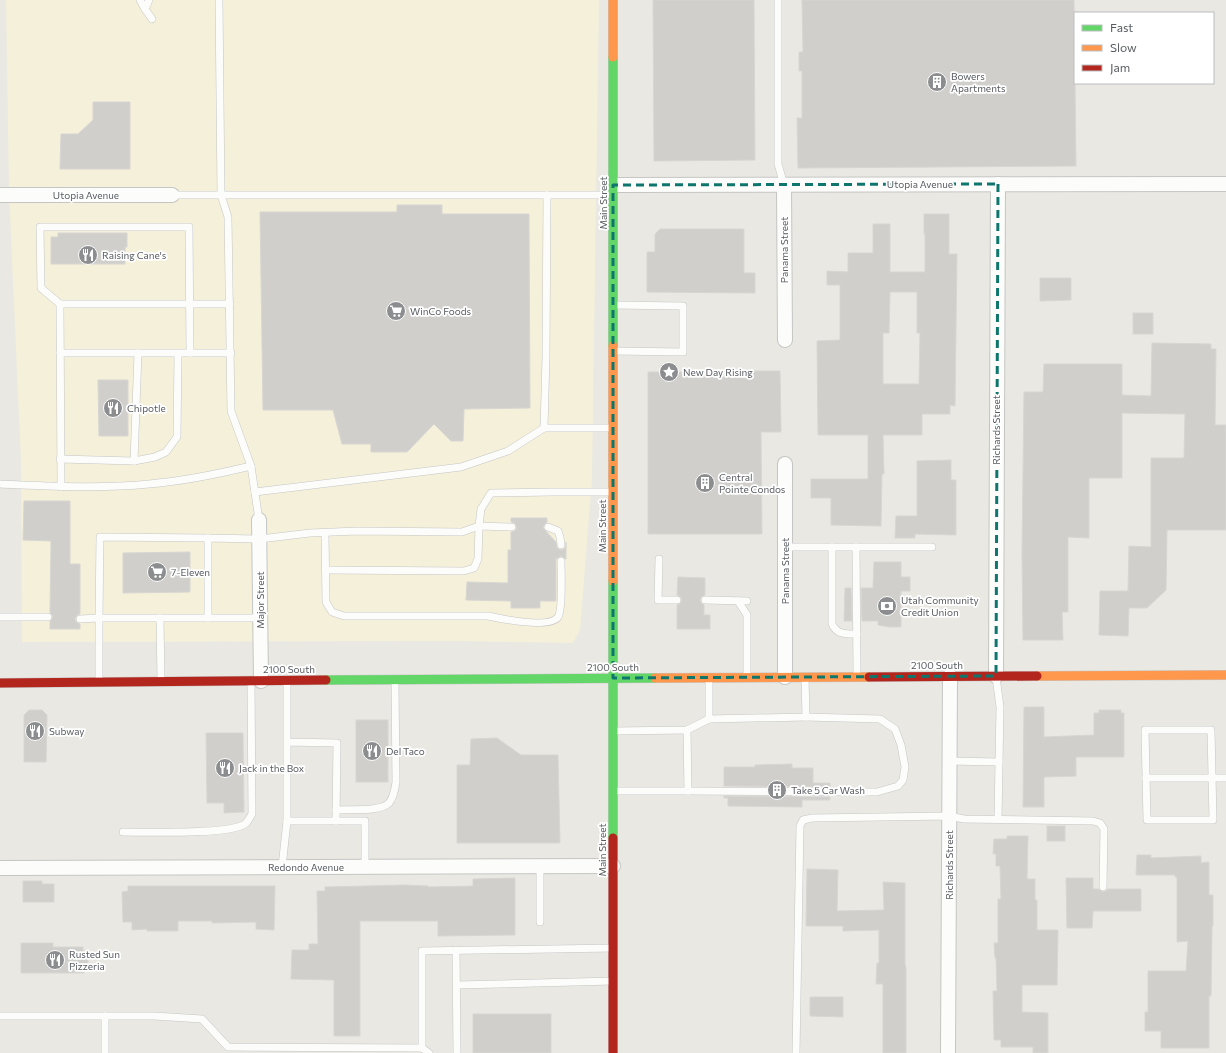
<svg xmlns="http://www.w3.org/2000/svg" width="1226" height="1053" font-family="Commissioner,sans-serif">
	<rect width="100%" height="100%" fill="#e9e8e2"/>
	<!-- commercial -->
	<polygon fill="#f4f0da" points="6,0 599,0 592,479 580,630 573,643 452,641 22,642 21,462 9,192"/>
	<!-- building -->
	<g fill="#d0cfcc" stroke="#d8d6d2" fill-rule="evenodd">
		<polygon points="653,0 754,0 755,160 654,161"/>
		<polygon points="802,0 1074,0 1076,166 798,168 797,118 802,118 802,71 799,71 799,52 803,52"/>
		<polygon points="93,102 130,102 130,169 60,169 61,134 78,134 93,120"/>
		<polygon points="397,205 442,205 442,214 529,214 530,408 464,409 463,441 451,441 434,424 407,452 371,452 371,444 342,444 333,410 263,410 260,212 397,212"/>
		<path d="M924,214H949V254H957L955,406L950,405V414H922V435H883L884,474H882L881,526L831,525V498H811V479H868V435H818L817,341L840,340V285H827V271L848,272V253H873V224H890V272H925V234H924ZM890,292H917V333H920L919,384H883V333H889Z"/>
		<polygon points="660,229 744,229 744,273 755,273 755,293 647,292 647,252 655,252 655,234"/>
		<polygon points="58,233 127,233 127,247 125,247 125,264 51,264 51,237 58,237"/>
		<polygon points="1040,278 1071,278 1071,300 1040,301"/>
		<rect x="1133" y="313" width="20" height="21"/>
		<polygon points="1152,343 1211,344 1211,349 1216,349 1215,425 1226,425 1226,530 1167,530 1166,590 1147,608 1129,608 1128,636 1099,635 1100,591 1128,591 1129,546 1151,547 1151,458 1184,458 1185,414 1122,413 1122,478 1089,478 1089,538 1068,537 1068,612 1062,612 1063,640 1023,640 1022,551 1024,392 1043,392 1044,364 1122,364 1122,395 1151,396"/>
		<polygon points="744,371 780,371 781,432 761,432 762,534 648,534 648,372 684,372 686,377 744,377"/>
		<polygon points="98,380 128,380 128,436 99,436"/>
		<polygon points="951,460 951,480 956,480 956,535 915,534 915,538 895,538 896,516 917,516 917,461"/>
		<polygon points="24,501 70,501 70,564 80,564 80,614 77,615 75,619 76,622 80,624 80,629 50,629 50,622 53,617 50,612 51,541 23,540"/>
		<polygon points="511,518 547,518 547,522 544,525 543,528 556,542 557,548 561,550 564,549 566,547 566,542 566,559 561,556 556,559 556,601 540,601 540,608 511,608 511,601 466,600 467,582 508,583 508,550 511,550 511,532 515,531 517,528 515,523 511,522"/>
		<polygon points="190,552 190,592 123,593 123,553"/>
		<polygon points="874,562 901,562 901,577 910,577 910,591 901,591 901,627 890,627 878,625 878,621 862,621 861,588 873,588"/>
		<polygon points="678,577 705,578 705,595 701,597 700,600 701,603 704,605 704,615 710,615 710,629 677,629 677,605 680,604 682,600 681,597 677,595"/>
		<polygon points="845,588 851,588 852,621 844,621"/>
		<polygon points="1024,707 1044,707 1044,737 1094,735 1094,713 1099,713 1099,710 1121,710 1121,713 1124,713 1124,757 1076,757 1076,776 1044,777 1044,807 1023,807"/>
		<polygon points="29,710 42,710 47,715 46,762 24,762 24,715"/>
		<rect x="356" y="720" width="32" height="62"/>
		<polygon points="206,733 243,733 244,812 224,813 224,803 207,803"/>
		<polygon points="497,738 521,755 558,755 560,843 457,843 457,765 470,765 471,739"/>
		<polygon points="792,764 792,768 813,768 813,783 830,783 830,787 724,786 724,767 755,767 755,765"/>
		<polygon points="724,796 830,797 830,800 802,800 802,807 728,806 728,798 724,798"/>
		<rect x="1047" y="826" width="18" height="15"/>
		<polygon points="1007,836 1028,836 1027,879 1035,879 1035,900 1037,900 1037,930 1058,930 1057,985 1022,985 1022,1012 1048,1013 1048,1053 1033,1053 1033,1047 1001,1047 1001,1040 994,1040 993,991 997,991 996,958 995,958 994,943 998,943 998,899 1001,899 1000,866 996,866 996,854 993,854 994,839 1007,839"/>
		<polygon points="1137,855 1151,855 1151,858 1201,856 1201,863 1209,862 1209,895 1213,895 1213,926 1212,926 1211,996 1209,996 1209,1048 1161,1048 1161,1031 1145,1031 1145,1012 1148,1012 1148,971 1186,971 1188,941 1177,942 1177,877 1175,877 1175,875 1136,875"/>
		<polygon points="807,869 838,870 837,911 884,910 883,882 905,883 905,964 906,969 906,1053 883,1053 883,984 876,984 877,963 879,963 879,930 843,931 843,926 806,926"/>
		<polygon points="515,878 515,935 438,936 438,921 360,921 360,1036 334,1036 334,980 291,979 292,950 309,950 309,944 318,944 317,891 325,891 325,887 405,885 428,886 428,887 473,886 473,879"/>
		<polygon points="1066,878 1093,878 1093,889 1098,889 1103,892 1106,891 1108,889 1141,889 1141,911 1093,911 1092,928 1067,928"/>
		<polygon points="23,881 42,881 42,884 54,884 54,902 23,902"/>
		<polygon points="128,886 275,886 274,930 256,929 256,922 212,923 212,921 178,921 178,931 147,931 147,929 132,930 132,922 123,922 122,892 128,891"/>
		<polygon points="21,943 53,943 53,947 83,947 83,951 88,951 88,969 84,969 84,973 21,973"/>
		<polygon points="810,997 843,997 843,1017 810,1016"/>
		<rect x="473" y="1014" width="78" height="39"/>
	</g>
	<g fill="none" stroke-linecap="round" stroke-linejoin="round">
		<!-- lane casing -->
		<g stroke="#c5c6c4" stroke-width="8">
			<g id="lane">
				<polyline points="140,0 145,9"/>
				<polyline points="149,0 145,9 152,19"/>
				<polyline points="219,0 221,195 228,217 231,411 251,466 259,520"/>
				<polyline points="778,0 778,164 784,185"/>
				<polyline points="172,195 611,195"/>
				<polyline points="60,304 41,288 40,227 189,227 190,353 60,353"/>
				<polyline points="614,305 683,306 683,352 614,351"/>
				<polyline points="190,353 231,353"/>
				<polyline points="544,428 546,357 547,195"/>
				<polyline points="60,459 134,461 155,457 166,452 177,437 178,354"/>
				<polyline points="134,461 138,353"/>
				<path d="M0,484C50,486 100,489 149,484C184,481 218,474 251,466"/>
				<polyline points="61,487 60,304 230,304"/>
				<polyline points="255,492 461,467 508,451 544,428 611,428"/>
				<polyline points="548,527 558,531 560,537 561,545"/>
				<path d="M325,533L326,602L332,612L344,616H488C502,619 549,629 558,617C563,610 561,571 561,561"/>
				<polyline points="784,547 932,547"/>
				<path d="M832,547V624C837,635 847,634 857,634"/>
				<polyline points="856,547 857,675"/>
				<polyline points="659,559 658,600 677,600"/>
				<polyline points="326,570 464,571 474,568 478,559 479,526 512,527"/>
				<polyline points="705,600 747,601"/>
				<polyline points="738,601 747,615 747,675"/>
				<polyline points="0,617 48,617"/>
				<polyline points="160,618 161,680"/>
				<polyline points="208,618 208,538 260,539 310,533 357,531 462,532 479,526 481,509 491,493 553,492 611,492"/>
				<polyline points="80,619 99,618 100,537 208,538"/>
				<polyline points="996,677 1000,707 998,819"/>
				<polyline points="709,678 709,719"/>
				<polyline points="99,682 99,618 260,618"/>
				<polygon points="1145,730 1211,730 1213,820 1147,820"/>
				<polyline points="615,731 687,730 709,719 806,717 805,678"/>
				<path d="M287,742L337,743L336,821H287C287,774 287,727 287,680"/>
				<polyline points="949,761 999,762"/>
				<polyline points="1146,778 1226,778"/>
				<polyline points="613,791 688,791 687,730"/>
				<polyline points="688,791 877,792 898,786 903,780 905,767 901,745 895,729 880,719 806,717"/>
				<path d="M336,810C349,809 380,812 389,803C394,797 395,789 396,782L395,680"/>
				<polyline points="336,821 365,821 365,867"/>
				<path d="M123,832C146,832 229,835 245,824C248,822 250,817 252,814L251,681"/>
				<polyline points="282,867 287,821"/>
				<polyline points="540,922 540,866"/>
				<polyline points="456,950 457,1053"/>
				<polyline points="457,985 613,981"/>
				<polyline points="0,1016 154,1016 202,1019 228,1047 422,1048 422,951 613,948"/>
				<polyline points="422,1048 429,1053"/>
				<polyline points="105,1053 105,1016"/>
				<polyline points="796,1053 800,826 803,820 812,818 949,816 964,819 1093,821 1100,823 1104,829 1103,887"/>
			</g>
		</g>
		<!-- street casing -->
		<g stroke="#c5c6c4" stroke-width="16">
			<g id="street">
				<polyline points="613,185 1226,184"/>
				<polyline points="784,185 785,340"/>
				<polyline points="0,195 172,195"/>
				<polyline points="259,520 261,681"/>
				<polyline points="996,676 998,184"/>
				<polyline points="785,677 785,464"/>
				<polyline points="0,868 613,866"/>
				<polyline points="948,1053 950,676"/>
			</g>
		</g>
		<!-- fast casing -->
		<g stroke="#c6c7c6" stroke-width="10">
			<g id="fast">
				<polyline points="613,57 613,346"/>
				<polyline points="613,581 613,838"/>
				<polyline points="326,680 655,678"/>
			</g>
		</g>
		<!-- slow casing -->
		<g stroke="#c6c7c6" stroke-width="10">
			<g id="slow">
				<polyline points="613,0 613,57"/>
				<polyline points="613,346 613,581"/>
				<polyline points="1037,676 1226,675"/>
				<polyline points="655,678 869,677"/>
			</g>
		</g>
		<!-- jam casing -->
		<g stroke="#c6c7c6" stroke-width="10">
			<g id="jam">
				<polyline points="869,677 1037,676"/>
				<polyline points="0,683 326,680"/>
				<polyline points="613,838 613,1053"/>
			</g>
		</g>
		<!-- lane -->
		<use href="#lane" stroke="#fcfcfb" stroke-width="7"/>
		<!-- street -->
		<use href="#street" stroke="#fcfcfb" stroke-width="14"/>
		<!-- fast -->
		<use href="#fast" stroke="#63d668" stroke-width="9"/>
		<!-- slow -->
		<use href="#slow" stroke="#ff974d" stroke-width="9"/>
		<!-- jam -->
		<use href="#jam" stroke="#b3261e" stroke-width="9"/>
	</g>
	<!-- marked area -->
	<path fill="none" stroke="#0f766e" stroke-width="3" stroke-dasharray="8 5" stroke-linejoin="round" d="M998,184L996,676L613,678V185Z"/>
	<!-- icons -->
	<defs>
		<g id="building-disc" transform="scale(1)"><circle r="9.5" fill="#8b8d8e" stroke="#fff"/><path d="M-4-6H4V6H1V3H-1V6H-4ZM-2.5-4.3h1.7v1.8h-1.7ZM.8-4.3h1.7v1.8H.8ZM-2.5-1h1.7V.8h-1.7ZM.8-1h1.7V.8H.8Z" fill="#fff"/></g>
		<g id="restaurant-disc" transform="scale(1)"><circle r="9.5" fill="#8b8d8e" stroke="#fff"/><path d="M-5-6h1v4h1v-4h1v4h1v-4h1v5L-1.5 .5V6h-2V.5L-5-1ZM5-6V6H3V1.5H1.5Q1.5-4 5-6Z" fill="#fff"/></g>
		<g id="supermarket-disc" transform="scale(1)"><circle r="9.5" fill="#8b8d8e" stroke="#fff"/><path d="M-6-5.5h2.5l.6 2H6L4.5 2H-2.5L-4.4-4H-6ZM-1.5 3.2a1.3 1.3 0 1 0 .1 0ZM3 3.2a1.3 1.3 0 1 0 .1 0Z" fill="#fff"/></g>
		<g id="sight-disc" transform="scale(1)"><circle r="9.5" fill="#8b8d8e" stroke="#fff"/><path d="M0-6L1.8-2.2L6-1.7L2.9 1.2L3.7 5.4L0 3.3L-3.7 5.4L-2.9 1.2L-6-1.7L-1.8-2.2Z" fill="#fff"/></g>
		<g id="bank-disc" transform="scale(1)"><circle r="9.5" fill="#8b8d8e" stroke="#fff"/><path d="M-6-4H6V4H-6ZM0-2.3a2.3 2.3 0 1 0 0 4.6a2.3 2.3 0 1 0 0-4.6Z" fill="#fff"/></g>
	</defs>
	<g fill-rule="evenodd">
		<use href="#building-disc" x="937" y="82"/>
		<use href="#restaurant-disc" x="88" y="255"/>
		<use href="#supermarket-disc" x="396" y="311"/>
		<use href="#sight-disc" x="669" y="372"/>
		<use href="#restaurant-disc" x="113" y="408"/>
		<use href="#building-disc" x="705" y="483"/>
		<use href="#supermarket-disc" x="157" y="572"/>
		<use href="#bank-disc" x="887" y="606"/>
		<use href="#restaurant-disc" x="35" y="731"/>
		<use href="#restaurant-disc" x="372" y="751"/>
		<use href="#restaurant-disc" x="225" y="768"/>
		<use href="#building-disc" x="777" y="790"/>
		<use href="#restaurant-disc" x="55" y="960"/>
	</g>
	<g text-anchor="middle" stroke-width="3.5" stroke-linejoin="round" paint-order="stroke">
		<!-- poi labels -->
		<g font-size="10" fill="#585c61" stroke="#fff" text-anchor="start">
			<text x="951" y="80">Bowers<tspan x="951" dy="12">Apartments</tspan></text>
			<text x="102" y="259">Raising Cane's</text>
			<text x="410" y="315">WinCo Foods</text>
			<text x="683" y="376">New Day Rising</text>
			<text x="127" y="412">Chipotle</text>
			<text x="719" y="481">Central<tspan x="719" dy="12">Pointe Condos</tspan></text>
			<text x="171" y="576">7-Eleven</text>
			<text x="901" y="604">Utah Community<tspan x="901" dy="12">Credit Union</tspan></text>
			<text x="49" y="735">Subway</text>
			<text x="386" y="755">Del Taco</text>
			<text x="239" y="772">Jack in the Box</text>
			<text x="791" y="794">Take 5 Car Wash</text>
			<text x="69" y="958">Rusted Sun<tspan x="69" dy="12">Pizzeria</tspan></text>
		</g>
		<!-- street labels -->
		<g font-size="10" fill="#585c61" stroke="#fff">
			<text x="920" y="188">Utopia Avenue</text>
			<text x="86" y="199">Utopia Avenue</text>
			<text transform="translate(603 203) rotate(-90)" y="4">Main Street</text>
			<text transform="translate(784 250) rotate(-90)" y="4">Panama Street</text>
			<text transform="translate(996 430) rotate(-90)" y="4">Richards Street</text>
			<text transform="translate(602 526) rotate(-90)" y="4">Main Street</text>
			<text transform="translate(785 571) rotate(-90)" y="4">Panama Street</text>
			<text transform="translate(260 600) rotate(-90)" y="4">Major Street</text>
			<text x="937" y="669">2100 South</text>
			<text x="613" y="671">2100 South</text>
			<text x="289" y="673">2100 South</text>
			<text transform="translate(602 850) rotate(-90)" y="4">Main Street</text>
			<text transform="translate(949 865) rotate(-90)" y="4">Richards Street</text>
			<text x="306" y="871">Redondo Avenue</text>
		</g>
	</g>
	<!-- legend -->
	<rect x="1074" y="12" width="140" height="72" fill="#ffffff" stroke="#bcbec0"/>
	<rect x="1082" y="25" width="20" height="6" fill="#63d668" stroke="#bcbec0"/>
	<text x="1110" y="32" font-size="12" fill="#585c61">Fast</text>
	<rect x="1082" y="45" width="20" height="6" fill="#ff974d" stroke="#bcbec0"/>
	<text x="1110" y="52" font-size="12" fill="#585c61">Slow</text>
	<rect x="1082" y="65" width="20" height="6" fill="#b3261e" stroke="#bcbec0"/>
	<text x="1110" y="72" font-size="12" fill="#585c61">Jam</text>
</svg>
